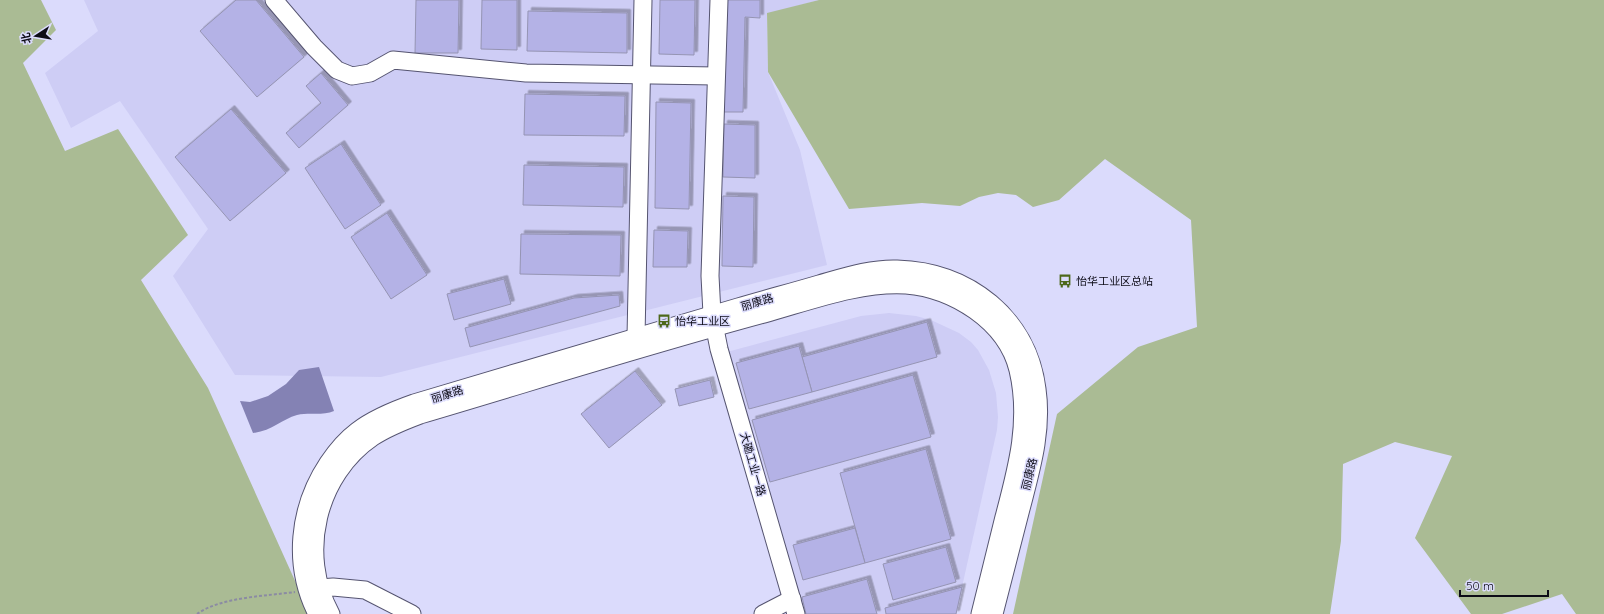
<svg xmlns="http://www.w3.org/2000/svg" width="1604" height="614" font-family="Quicksand,'Noto Sans SC',sans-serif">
	<defs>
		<filter id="shadow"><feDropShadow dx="3.5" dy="-3.5" stdDeviation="0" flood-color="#0004"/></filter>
	</defs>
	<rect width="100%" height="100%" fill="#dbdbfc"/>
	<!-- built -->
	<g fill="#cecdf5">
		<polygon points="84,0 819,0 767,14 768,72 800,150 827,265 381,377 235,375 173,276 208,229 120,101 71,128 45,73 98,31"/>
		<polygon points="889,313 916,316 931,320 959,333 971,342 978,350 989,370 996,393 998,417 997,430 956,614 802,614 727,352 861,316"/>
	</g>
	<!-- green -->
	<g fill="#aabb94">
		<polygon points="0,0 41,0 56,30 23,63 65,151 118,129 188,235 141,280 208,388 310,614 0,614"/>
		<polygon points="819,0 1604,0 1604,614 1576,614 1562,594 1502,614 1471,614 1415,538 1452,456 1395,442 1343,464 1341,541 1330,614 1013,614 1057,414 1138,347 1197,327 1191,220 1105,159 1059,200 1033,207 1016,195 998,193 979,197 960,206 922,203 849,209 768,72 767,13"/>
	</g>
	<!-- water -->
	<path fill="#8482b4" d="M319,367L334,411C323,416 309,412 297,415C282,419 272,431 253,433L240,401L250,402L268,396L286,384L299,370Z"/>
	<!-- building -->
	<g fill="#b4b2e6" stroke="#9594b3" filter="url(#shadow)">
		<polygon points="236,0 256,0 304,57 257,97 200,31"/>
		<polygon points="416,0 459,0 458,53 415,53"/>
		<polygon points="482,0 517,0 517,50 481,49"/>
		<polygon points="660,0 695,0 694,55 659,54"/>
		<polygon points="726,0 760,0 760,18 745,17 743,112 724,112"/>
		<polygon points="528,11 627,13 627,53 527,51"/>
		<polygon points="321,73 348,105 299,148 286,133 321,103 306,86"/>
		<polygon points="525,94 625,96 624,136 524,135"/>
		<polygon points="656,102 691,103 689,209 655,208"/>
		<polygon points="231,109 286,173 230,221 175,157"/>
		<polygon points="724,124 755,125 755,178 723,177"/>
		<polygon points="341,144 381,205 345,229 305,168"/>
		<polygon points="524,165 624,167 623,207 523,205"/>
		<polygon points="723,196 754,197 753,267 722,266"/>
		<polygon points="387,213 427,275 391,299 351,237"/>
		<polygon points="654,230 688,231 687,267 653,267"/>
		<polygon points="521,234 621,235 620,276 520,274"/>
		<polygon points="504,279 511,304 454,320 447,294"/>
		<polygon points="619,295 620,306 470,347 465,328 574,298"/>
		<polygon points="927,322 937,357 812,392 802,357"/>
		<polygon points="799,346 812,392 749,409 736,363"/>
		<polygon points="635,371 662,405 609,448 581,414"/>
		<polygon points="913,375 931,437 770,482 752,420"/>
		<polygon points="710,380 714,397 679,406 675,389"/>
		<polygon points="926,449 951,539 865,563 840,473"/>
		<polygon points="855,528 865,563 803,580 793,545"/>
		<polygon points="946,547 956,582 893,600 883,564"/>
		<polygon points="867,579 877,614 806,614 802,597"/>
		<polygon points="962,587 956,614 886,614 885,608"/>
	</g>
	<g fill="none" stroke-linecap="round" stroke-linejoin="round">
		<!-- minor casing -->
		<g stroke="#555470" stroke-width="19">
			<g id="minor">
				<polyline points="274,0 314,47 337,70 352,76 370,73 393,60 526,73 716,76"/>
				<polyline points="719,0 710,276 712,314 719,349 796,614"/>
				<polyline points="636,337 643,0"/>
				<polyline points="320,588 333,587 365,590 412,614"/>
				<path d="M317,614C292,565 298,508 328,463C336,451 345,440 357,431C374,418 394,410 414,403C522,371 630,338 738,307C765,299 792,292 819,284C844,277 871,268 897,269C969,271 1028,318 1037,389C1043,431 1031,470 1021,509C1012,544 1003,579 994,614"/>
				<path d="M331,614C298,554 317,475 373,437C388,427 404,421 420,415C535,381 649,345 764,314C808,302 860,282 906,285C953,289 1006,321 1018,370C1030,421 1017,468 1004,517C996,549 988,582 980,614"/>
				<polyline points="763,614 792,599"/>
			</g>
		</g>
		<!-- path -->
		<path stroke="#8b8ba3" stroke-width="2" stroke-dasharray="3 2" stroke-linecap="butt" d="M197,614C221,597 266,596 295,592"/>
		<!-- minor -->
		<use href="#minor" stroke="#fff" stroke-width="17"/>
	</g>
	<!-- icons -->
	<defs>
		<g id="bus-bare" transform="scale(1.08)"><path d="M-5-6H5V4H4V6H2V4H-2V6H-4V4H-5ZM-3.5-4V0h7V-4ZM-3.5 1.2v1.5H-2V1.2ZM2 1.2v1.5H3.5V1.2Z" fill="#4d681a" stroke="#dbdbfc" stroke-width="2.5" paint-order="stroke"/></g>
	</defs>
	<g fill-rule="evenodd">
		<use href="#bus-bare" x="1065" y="281"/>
		<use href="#bus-bare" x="664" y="321"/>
	</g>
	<g text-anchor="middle" stroke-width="3" stroke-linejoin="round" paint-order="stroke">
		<!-- poi labels -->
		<g font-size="11" fill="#0c0b16" stroke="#dbdbfc" text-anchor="start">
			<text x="1076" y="285">怡华工业区总站</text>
			<text x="675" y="325">怡华工业区</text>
		</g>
		<!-- street labels -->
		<g font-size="11" fill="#0c0b16" stroke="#dbdbfc">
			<text transform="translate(757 302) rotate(-16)" y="4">丽康路</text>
			<text transform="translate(447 394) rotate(-17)" y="4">丽康路</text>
			<text transform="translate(753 464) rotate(74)" y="4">大磡工业一路</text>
			<text transform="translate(1029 474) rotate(-76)" y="4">丽康路</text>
		</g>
	</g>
	<!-- north arrow -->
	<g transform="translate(36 36) rotate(258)" stroke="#dbdbfc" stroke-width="3" paint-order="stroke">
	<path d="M0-3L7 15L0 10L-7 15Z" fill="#0c0b16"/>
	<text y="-6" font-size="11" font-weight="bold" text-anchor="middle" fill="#0c0b16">北</text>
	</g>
	<!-- scale -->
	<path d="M1460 590v6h88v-6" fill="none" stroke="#0c0b16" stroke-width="2"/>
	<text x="1466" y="590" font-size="12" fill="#0c0b16" stroke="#dbdbfc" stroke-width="3" paint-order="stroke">50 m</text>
</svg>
